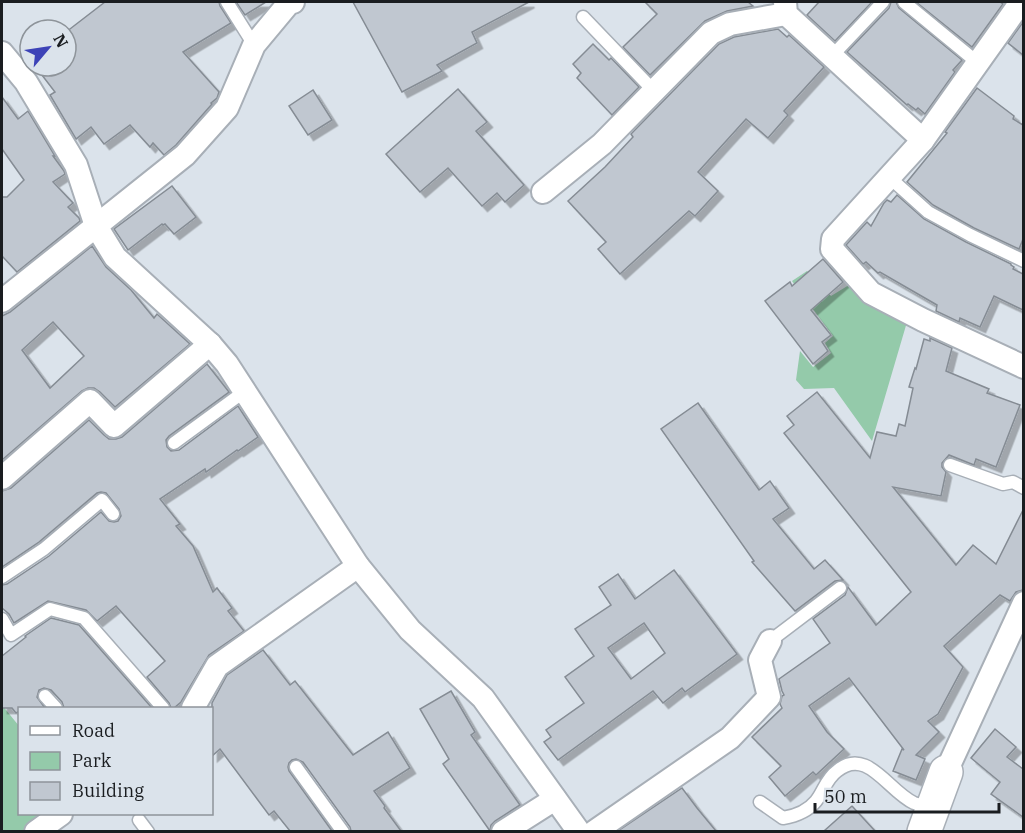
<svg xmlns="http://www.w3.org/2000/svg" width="1025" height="833" font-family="'IBM Plex Serif',serif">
	<defs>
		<filter id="shadow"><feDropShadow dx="5.5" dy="5.5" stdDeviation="0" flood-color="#0004"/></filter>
	</defs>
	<rect width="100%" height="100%" fill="#dbe3eb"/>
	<!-- green -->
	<g fill="#94caaa">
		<polygon points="807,271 831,296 849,285 865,302 907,322 872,441 834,388 804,389 796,380 800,351 813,367 831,353 825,343 833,336 792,281"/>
		<polygon points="2,705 19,726 20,814 61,814 36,831 2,831"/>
	</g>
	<!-- building -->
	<g fill="#c0c7d0" stroke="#858c94" stroke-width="1.5" fill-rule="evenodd" filter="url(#shadow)">
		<polygon points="105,2 219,2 220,6 231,23 183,52 219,92 217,98 211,103 212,104 176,145 164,155 153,143 150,147 130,125 104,144 91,127 76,139 50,95 55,92 35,66 66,66 66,32"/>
		<polygon points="236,2 266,2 245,15"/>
		<polygon points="353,2 529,2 472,32 477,43 437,65 442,71 402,92"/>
		<polygon points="645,2 748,2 753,6 727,11 705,21 650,75 623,47 657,14"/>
		<polygon points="819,2 872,2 835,41 807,15"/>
		<polygon points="891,2 896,2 899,8 962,60 953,70 955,72 925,114 918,108 916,110 908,104 907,105 847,52 889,8"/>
		<polygon points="916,2 1000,2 1003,4 972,47"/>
		<polygon points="1023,22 1023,55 1008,43"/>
		<polygon points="778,29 787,37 789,35 824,67 784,111 788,115 768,138 746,119 698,172 718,191 695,216 689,211 620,274 598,249 606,242 568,201 605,167 633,137 631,134 719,44 734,37"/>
		<polygon points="593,44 609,60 611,58 639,87 612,115 577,78 581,73 573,64"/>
		<polygon points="977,88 1014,116 1013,119 1023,125 1023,239 1019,249 974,228 933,205 907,182 947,133 945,132"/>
		<polygon points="458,89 487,122 476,131 524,185 505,202 497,193 482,206 448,168 420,192 386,154"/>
		<polygon points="313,90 332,120 308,135 289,106"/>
		<polygon points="2,97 18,119 28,111 55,156 53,156 64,171 65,174 53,182 73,203 68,207 79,218 80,221 17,272 2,256 2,197 7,197 24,180 2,149"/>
		<polygon points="172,186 196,217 174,234 165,224 163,225 162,224 128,250 114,229"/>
		<polygon points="897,195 924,219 966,242 1011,264 1011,265 1014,267 1013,269 1023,274 1023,310 994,296 980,327 960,318 959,322 936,311 937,305 880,272 878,273 866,262 863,264 846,245 867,222 871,226 884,203 887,200 891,202"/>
		<path d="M92,246L106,267L131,290L154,318L157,314L190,344L115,407L100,392L94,388H88L82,391L2,460V316L10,312ZM53,322L84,356L50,388L22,350Z"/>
		<polygon points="823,259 843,282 811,310 831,335 822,342 828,351 813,364 765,301 790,282 792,286"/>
		<polygon points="930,338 952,348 946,371 989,389 987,393 1020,405 996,467 976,459 974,465 949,455 942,463 942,467 946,472 941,496 893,487 956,565 973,545 996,564 1023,510 1023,590 1016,592 1010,601 1000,595 944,646 963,667 938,714 928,721 939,732 916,755 925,759 916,780 893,771 902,749 904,750 849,678 809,706 827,732 844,749 816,775 813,772 785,796 769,777 781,766 752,737 782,708 780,704 782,696 784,695 782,691 779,679 830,643 813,619 845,595 848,587 876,625 911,592 784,433 794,425 787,416 817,392 870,458 877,432 896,436 899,424 905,426 913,388 909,387 915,368 916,369 924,339 930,341"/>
		<polygon points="207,364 229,392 169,436 166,440 167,447 171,451 179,450 238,406 258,437 238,451 237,450 206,472 205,469 160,499 180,524 176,526 193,546 213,592 217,588 232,608 228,611 244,631 209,655 181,702 174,708 171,708 169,703 147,677 165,661 116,606 97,621 86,610 48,601 14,623 9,614 2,608 2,585 7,584 49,556 101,512 109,521 114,522 118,521 121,516 119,509 106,493 101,492 97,493 39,542 2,567 2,491 11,488 89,420 104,435 109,439 116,439 122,437"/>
		<polygon points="698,403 759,490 770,481 789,508 773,519 814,569 825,560 843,580 835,581 795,611 752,562 754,561 661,429"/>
		<path d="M674,570L737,654L685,692L682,688L663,703L653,691L558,760L544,742L551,737L546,730L584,703L565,677L594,656L575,629L611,605L599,587L618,574L635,599ZM644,623L665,653L631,679L608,648Z"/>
		<polygon points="51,618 79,625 152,708 64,708 62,702 51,690 44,688 39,690 37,697 45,708 20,708 20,711 16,713 12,708 2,708 2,656 26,637 25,636"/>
		<polygon points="263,650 290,685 295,681 353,755 388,732 410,768 374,791 385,806 384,808 401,831 351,831 350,827 303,762 296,759 292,760 289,763 288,767 289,771 332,831 290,831 274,811 269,815 220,749 212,756 212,703 227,675"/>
		<polygon points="451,691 475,732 471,735 520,805 495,821 491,825 490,831 443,764 449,759 420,709"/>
		<polygon points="995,729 1016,747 1007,757 1023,769 1023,817 991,794 1000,782 971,758"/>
		<polygon points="682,788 697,808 716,831 618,831"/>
		<polygon points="852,806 875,831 824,831"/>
	</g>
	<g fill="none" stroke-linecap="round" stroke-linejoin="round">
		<!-- lane casing -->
		<g stroke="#a8afb7" stroke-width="15">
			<g id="lane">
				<polyline points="227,2 254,45"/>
				<polyline points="904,2 978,63"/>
				<polyline points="583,17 654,91"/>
				<polyline points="832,56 883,2"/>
				<polyline points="889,177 928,212 970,235 1024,261"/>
				<polyline points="174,443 245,391"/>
				<polyline points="950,465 1003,484 1013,482 1024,488"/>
				<polyline points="2,577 44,549 102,500 113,514"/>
				<polyline points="2,619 11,635 50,609 84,618 163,708"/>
				<polyline points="770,641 840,588"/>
				<polyline points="45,696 56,708"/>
				<polyline points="296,767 343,832"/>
				<path d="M760,802L783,818C795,816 808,811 816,801C824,791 826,779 837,771C867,746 888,791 914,803C919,805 926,805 932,806"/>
				<polyline points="139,820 148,832"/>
			</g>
		</g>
		<!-- street casing -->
		<g stroke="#a8afb7" stroke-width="26">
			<g id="street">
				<polyline points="785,2 786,14 923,140"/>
				<polyline points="1021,2 923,140 833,239 832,249 871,293 923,320 1024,367"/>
				<polyline points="2,53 26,82 76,165 96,226 115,257 210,344 227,364 358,566 410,630 483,698 579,832"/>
				<polyline points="543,192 602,144 711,33 730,24 786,14"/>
				<polyline points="2,301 185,155 227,108 254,45 289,3 293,2"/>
				<polyline points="2,478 90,401 114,426 210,344"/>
				<polyline points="193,708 217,666 358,566"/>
				<polyline points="946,772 1024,603"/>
				<polyline points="36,832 61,814"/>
				<polyline points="503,832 555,799"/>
				<polyline points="594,832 730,738 769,697 760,660 770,641"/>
			</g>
		</g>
		<!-- secondary casing -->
		<g stroke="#a8afb7" stroke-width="36">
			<polyline id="secondary" points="924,832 946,772"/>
		</g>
		<!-- lane -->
		<use href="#lane" stroke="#fff" stroke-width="12"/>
		<!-- street -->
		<use href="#street" stroke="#fff" stroke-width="22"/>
		<!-- secondary -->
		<use href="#secondary" stroke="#fff" stroke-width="33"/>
	</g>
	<!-- border -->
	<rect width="1025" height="833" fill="none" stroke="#1a1d20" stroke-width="6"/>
	<!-- legend -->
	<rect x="18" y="707" width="195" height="108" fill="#dbe3eb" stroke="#8e949a" stroke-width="1.5"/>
	<rect x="30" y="726" width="30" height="9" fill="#ffffff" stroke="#8e949a" stroke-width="1.5"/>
	<text x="72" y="737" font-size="18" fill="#1a1d20">Road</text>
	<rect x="30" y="752" width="30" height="18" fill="#94caaa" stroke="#8e949a" stroke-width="1.5"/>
	<text x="72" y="767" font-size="18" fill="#1a1d20">Park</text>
	<rect x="30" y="782" width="30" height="18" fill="#c0c7d0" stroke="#8e949a" stroke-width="1.5"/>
	<text x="72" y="797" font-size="18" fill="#1a1d20">Building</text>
	<!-- north arrow -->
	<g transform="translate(48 48) rotate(61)"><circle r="28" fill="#dbe3eb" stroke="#8e949a" stroke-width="1.5"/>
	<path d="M0-4.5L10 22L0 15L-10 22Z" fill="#3d43b7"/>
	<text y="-9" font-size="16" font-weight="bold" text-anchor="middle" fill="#1a1d20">N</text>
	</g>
	<!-- scale -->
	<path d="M815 803v9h184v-9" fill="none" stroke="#1a1d20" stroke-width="3"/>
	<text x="824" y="803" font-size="18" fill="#1a1d20" stroke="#dbe3eb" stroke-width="4.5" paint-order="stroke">50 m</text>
</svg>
